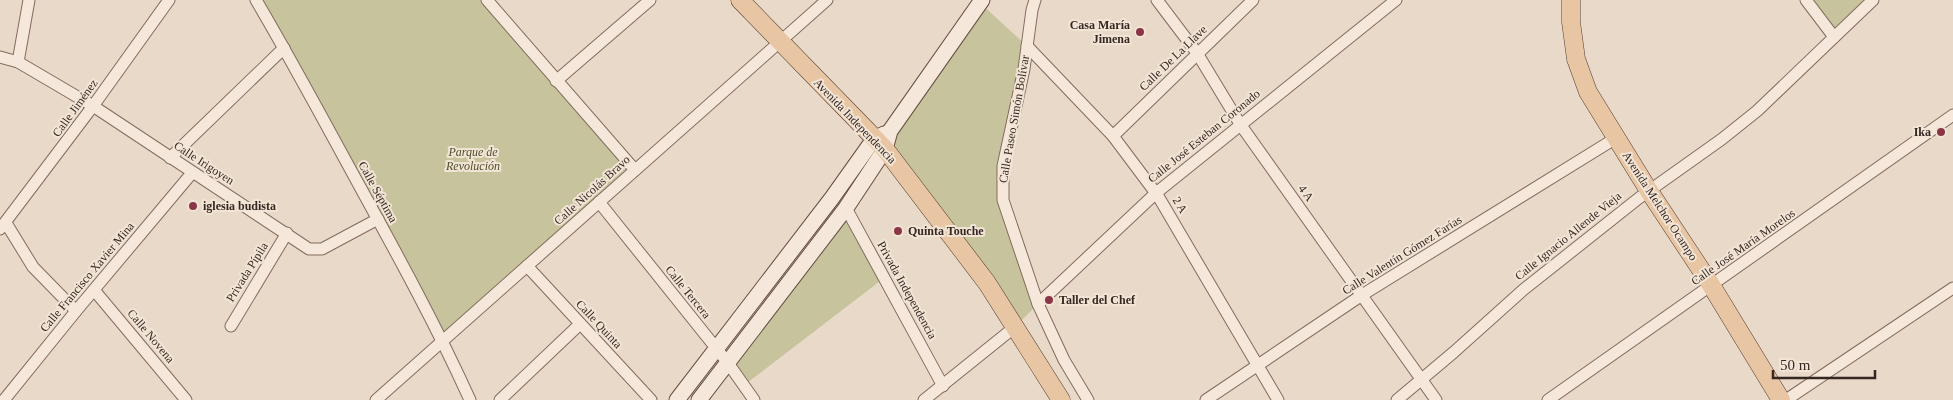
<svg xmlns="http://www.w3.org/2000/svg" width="1953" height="400" font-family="Georgia,serif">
	<rect width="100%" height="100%" fill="#e9d9c8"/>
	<!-- park -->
	<g fill="#c6c39d">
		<polygon points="253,0 486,0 635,170 443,341"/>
		<polygon points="1806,0 1867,0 1834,37"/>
		<polygon points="980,3 1027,46 1002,185 1038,304 1016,326 885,149"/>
		<polygon points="846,208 884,278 743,386 728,363"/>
	</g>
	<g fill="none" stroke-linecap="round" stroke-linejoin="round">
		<!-- minor casing -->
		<g stroke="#836b5f" stroke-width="13">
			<g id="minor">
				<path d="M256,0C292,61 325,123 359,185C398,256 437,327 470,400"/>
				<polyline points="487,0 635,170"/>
				<polyline points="1035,0 1032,10 1024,69 1003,166 1003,200 1038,304 1064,360 1088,400"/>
				<polyline points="1157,0 1197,53 1240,124 1436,400"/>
				<polyline points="1806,0 1834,37"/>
				<polyline points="1027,46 1113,136 1158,196 1278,400"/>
				<polyline points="0,57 18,62 93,106 309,249 322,249 378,219"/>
				<polyline points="18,62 29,0"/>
				<polyline points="556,81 650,0"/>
				<polyline points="1113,136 1253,0"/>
				<polyline points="170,158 284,48"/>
				<polyline points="599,202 728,363 754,400"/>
				<polyline points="846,208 943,386"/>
				<polyline points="6,223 33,267 76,311"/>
				<polyline points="0,229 93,106 169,0"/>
				<polyline points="527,266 651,400"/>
				<polyline points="94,290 186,400"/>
				<polyline points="1038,304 1156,193 1396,0"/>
				<polyline points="231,326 287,233"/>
				<polyline points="4,400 76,311 192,173"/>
				<polyline points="376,400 827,0"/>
				<polyline points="500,400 580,324"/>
				<polyline points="924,400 1016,326"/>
				<polyline points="1206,400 1362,295 1616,138"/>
				<polyline points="1397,400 1454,352 1523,290 1639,198 1722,139 1757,111 1873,0"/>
				<polyline points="1548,400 1953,115"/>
				<polyline points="1786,400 1953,288"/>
			</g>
		</g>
		<!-- secondary casing -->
		<g stroke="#654d42" stroke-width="17">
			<g id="secondary">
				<polyline points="677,400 832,198 874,139 884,134"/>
				<polyline points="699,400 846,208 885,149 890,131 982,0"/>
			</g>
		</g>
		<!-- primary casing -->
		<g stroke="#523b32" stroke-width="19">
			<g id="primary">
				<polyline points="740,0 885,149 987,283 1061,400"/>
				<polyline points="1571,0 1571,22 1576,59 1588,92 1649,191 1711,285 1781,400"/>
			</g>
		</g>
		<!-- minor -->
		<use href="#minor" stroke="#f5e8da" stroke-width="11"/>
		<!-- secondary -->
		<use href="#secondary" stroke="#f5e8da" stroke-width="15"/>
		<!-- primary -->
		<use href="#primary" stroke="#e8c6a4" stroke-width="18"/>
	</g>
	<!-- markers -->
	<g fill="#8b3647" stroke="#f2e5d6" stroke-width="2">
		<circle cx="1140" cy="32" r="5"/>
		<circle cx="1941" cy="132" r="5"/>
		<circle cx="193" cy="206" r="5"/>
		<circle cx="898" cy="231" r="5"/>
		<circle cx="1049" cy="300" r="5"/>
	</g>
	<g text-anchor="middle" stroke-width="4" stroke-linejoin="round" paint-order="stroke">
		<!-- poi labels -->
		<g font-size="12" font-weight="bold" fill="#352721" stroke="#f2e5d6" text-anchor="start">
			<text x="1130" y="29" text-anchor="end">Casa María<tspan x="1130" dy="14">Jimena</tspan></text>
			<text x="1931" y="136" text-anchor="end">Ika</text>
			<text x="203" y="210">iglesia budista</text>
			<text x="908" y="235">Quinta Touche</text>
			<text x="1059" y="304">Taller del Chef</text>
		</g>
		<!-- street labels -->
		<g font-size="12" fill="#352721" stroke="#f2e5d6">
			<text transform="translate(1173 58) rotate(-44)" y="4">Calle De La Llave</text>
			<text transform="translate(75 108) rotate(-54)" y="4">Calle Jiménez</text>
			<text transform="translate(1014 119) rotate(-80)" y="4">Calle Paseo Simón Bolívar</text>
			<text transform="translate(855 121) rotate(46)" y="4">Avenida Independencia</text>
			<text transform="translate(1204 136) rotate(-39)" y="4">Calle José Esteban Coronado</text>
			<text transform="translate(204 163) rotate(33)" y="4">Calle Irigoyen</text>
			<text transform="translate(592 190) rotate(-42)" y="4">Calle Nicolás Bravo</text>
			<text transform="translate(378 192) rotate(61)" y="4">Calle Séptima</text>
			<text transform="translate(1306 193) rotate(54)" y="4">4 A</text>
			<text transform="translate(1180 205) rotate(60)" y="4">2 A</text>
			<text transform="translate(1660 206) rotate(57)" y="4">Avenida Melchor Ocampo</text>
			<text transform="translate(1568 236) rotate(-39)" y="4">Calle Ignacio Allende Vieja</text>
			<text transform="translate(1743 247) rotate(-35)" y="4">Calle José María Morelos</text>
			<text transform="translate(1402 255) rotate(-32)" y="4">Calle Valentín Gómez Farías</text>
			<text transform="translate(247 272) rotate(-58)" y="4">Privada Pípila</text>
			<text transform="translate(87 277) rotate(-50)" y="4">Calle Francisco Xavier Mina</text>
			<text transform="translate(907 290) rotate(61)" y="4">Privada Independencia</text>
			<text transform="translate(688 292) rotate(51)" y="4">Calle Tercera</text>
			<text transform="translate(599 324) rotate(47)" y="4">Calle Quinta</text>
			<text transform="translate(151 336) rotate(50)" y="4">Calle Novena</text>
		</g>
		<!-- park labels -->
		<g font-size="12" font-style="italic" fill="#4d4f2a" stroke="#f2e5d6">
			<text x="473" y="156">Parque de<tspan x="473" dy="14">Revolución</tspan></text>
		</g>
	</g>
	<!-- scale -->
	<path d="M1773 370v8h102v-8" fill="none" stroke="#352721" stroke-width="2.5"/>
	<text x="1780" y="370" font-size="15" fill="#352721" stroke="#f2e5d6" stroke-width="4" paint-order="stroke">50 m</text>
</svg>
